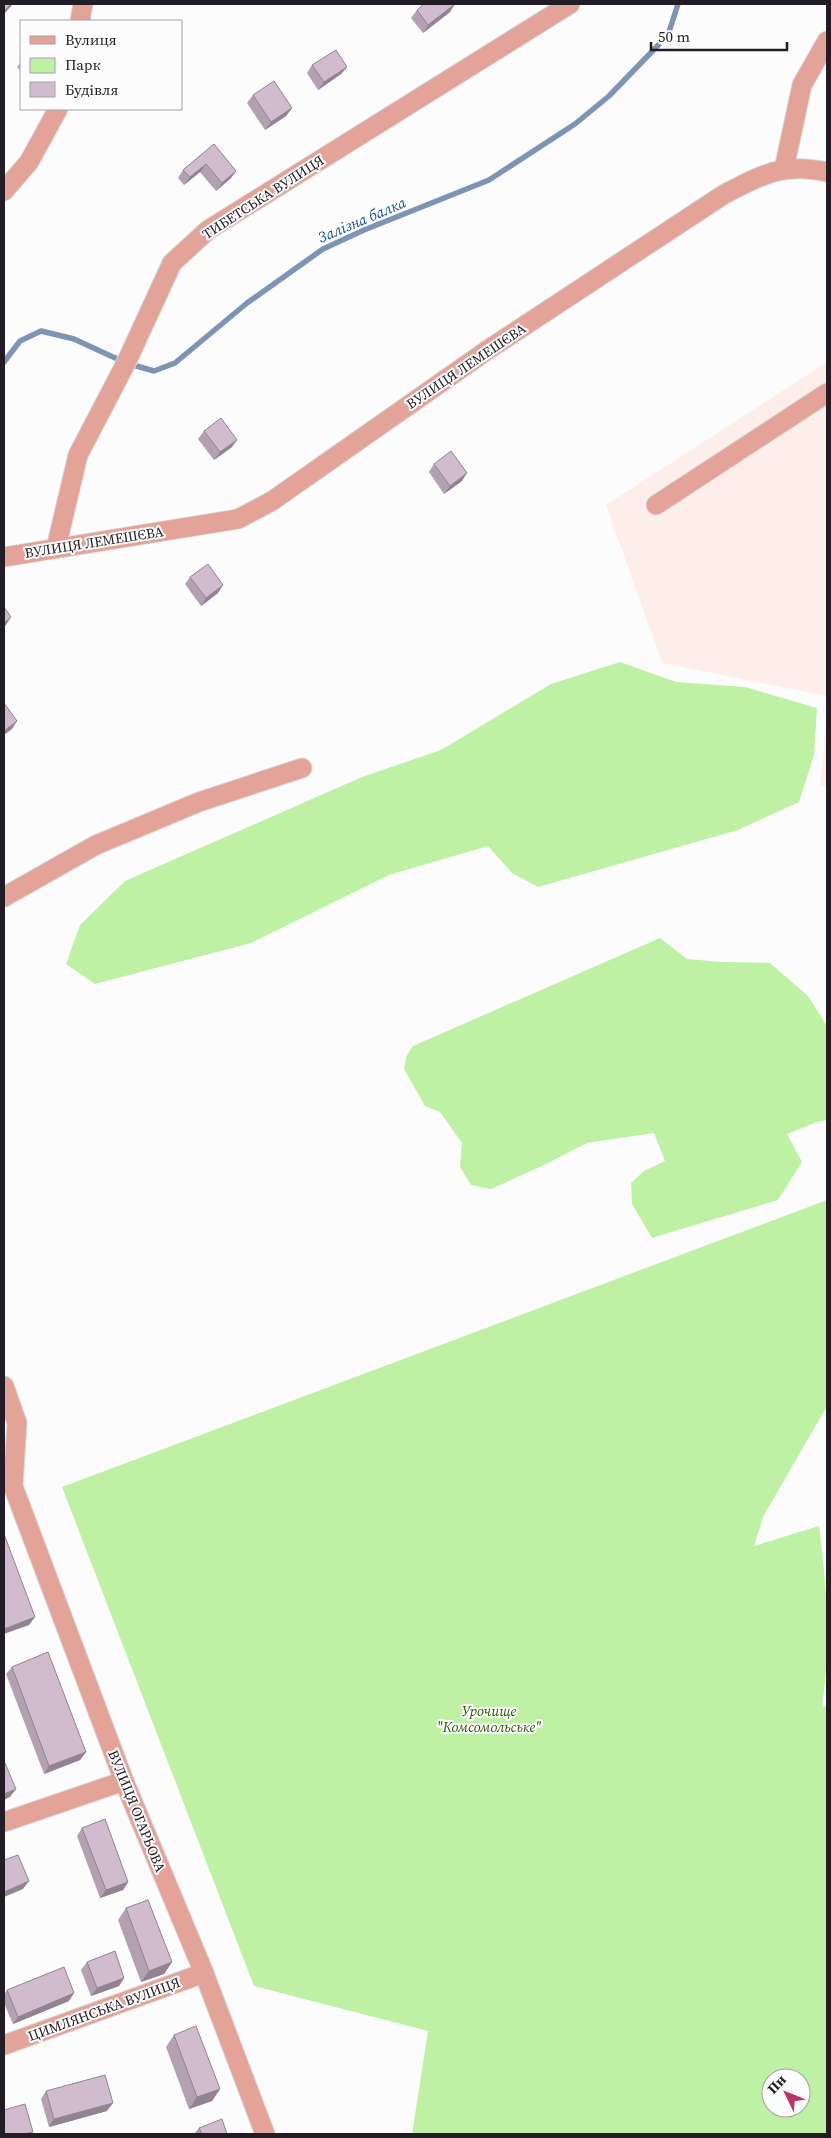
<svg xmlns="http://www.w3.org/2000/svg" width="831" height="2138" font-family="'Source Serif 4',serif">
	<rect width="100%" height="100%" fill="#fcfcfc"/>
	<!-- industrial -->
	<g fill="#feeeea">
		<polygon points="827,362 827,696 662,663 606,505"/>
		<polygon points="827,719 827,787 820,786"/>
	</g>
	<!-- green -->
	<g fill="#bef1a4" fill-rule="evenodd">
		<polygon points="620,662 676,682 745,687 817,708 814,755 799,802 738,830 538,887 512,873 488,846 389,875 251,943 95,984 66,964 80,925 125,881 362,777 441,750 551,684"/>
		<polygon points="660,938 687,959 723,962 770,963 808,996 827,1026 827,1120 817,1122 787,1134 802,1162 778,1200 652,1238 632,1204 631,1183 644,1171 665,1161 654,1133 587,1143 542,1166 491,1189 471,1185 460,1167 462,1143 440,1112 425,1106 404,1069 406,1057 413,1046"/>
		<path d="M827,1200V1406L763,1517L754,1546L819,1526C827,1586 831,1647 822,1706L827,1707V2134H412L428,2031L254,1986L62,1487ZM771,2078H801V2108H771Z"/>
	</g>
	<g fill="none" stroke-linecap="round" stroke-linejoin="round">
		<!-- stream -->
		<polyline stroke="#7d94b4" stroke-width="5.5" points="4,362 20,341 41,331 74,339 126,363 154,371 175,363 247,303 323,249 364,230 489,180 575,124 609,96 668,35 678,4"/>
		<!-- minor casing -->
		<g stroke="#d9d8da" stroke-width="21">
			<g id="minor">
				<polyline points="80,21 83,4"/>
				<polyline points="784,169 802,85 827,41"/>
				<polyline points="4,191 29,162 58,109"/>
				<polyline points="656,505 827,393"/>
				<polyline points="56,548 78,455 126,363 172,263 208,230 570,4"/>
				<path d="M4,557L238,519L272,501L486,351L723,195C761,175 783,162 827,172"/>
				<polyline points="4,897 96,845 199,802 302,768"/>
				<polyline points="4,1386 17,1423 13,1486 124,1781 204,1973 265,2134"/>
				<polyline points="4,1822 124,1781"/>
				<polyline points="4,2045 204,1973"/>
			</g>
		</g>
		<!-- minor -->
		<use href="#minor" stroke="#e4a398" stroke-width="19"/>
	</g>
	<!-- wall -->
	<g fill="#b3a1b2">
		<polygon points="417,10 450,12 423,33 411,18"/>
		<polygon points="21,62 21,71 17,67"/>
		<polygon points="312,65 347,67 341,74 318,90 307,73"/>
		<polygon points="253,95 292,108 286,116 265,130 247,103"/>
		<polygon points="214,144 236,171 231,178 216,191 200,172 184,185 178,178 183,170"/>
		<polygon points="204,431 232,447 214,460 198,439"/>
		<polygon points="434,464 462,481 444,494 429,472"/>
		<polygon points="190,577 218,593 201,606 185,584"/>
		<polygon points="12,1667 86,1752 80,1760 44,1774 6,1674"/>
		<polygon points="82,1828 128,1882 123,1890 100,1898 77,1836"/>
		<polygon points="126,1908 172,1962 164,1974 141,1982 118,1920"/>
		<polygon points="87,1962 124,1978 119,1986 91,1996 81,1970"/>
		<polygon points="7,1990 69,2001 13,2024 4,2003 4,1995"/>
		<polygon points="174,2035 220,2089 212,2101 189,2109 166,2047"/>
		<polygon points="46,2091 107,2111 49,2127 41,2099"/>
		<polygon points="199,2128 227,2134 194,2134"/>
	</g>
	<!-- shaded-wall -->
	<g fill="#928391">
		<polygon points="11,4 13,4 4,14 4,11"/>
		<polygon points="455,4 450,12 423,33 428,25"/>
		<polygon points="347,67 341,74 318,90 324,82"/>
		<polygon points="292,108 286,116 265,130 271,122"/>
		<polygon points="206,164 200,172 184,185 190,177"/>
		<polygon points="236,171 231,178 216,191 222,183"/>
		<polygon points="237,440 232,447 214,460 220,452"/>
		<polygon points="467,473 462,481 444,494 450,486"/>
		<polygon points="223,585 218,593 201,606 206,598"/>
		<polygon points="11,617 6,625 4,627 4,623"/>
		<polygon points="17,721 12,729 4,735 4,731"/>
		<polygon points="35,1617 29,1625 4,1634 4,1629"/>
		<polygon points="86,1752 80,1760 44,1774 49,1766"/>
		<polygon points="16,1789 10,1797 4,1800 4,1794"/>
		<polygon points="29,1881 23,1889 4,1897 4,1892"/>
		<polygon points="128,1882 123,1890 100,1898 106,1890"/>
		<polygon points="172,1962 164,1974 141,1982 149,1971"/>
		<polygon points="124,1978 119,1986 91,1996 97,1988"/>
		<polygon points="74,1993 69,2001 13,2024 18,2017"/>
		<polygon points="220,2089 212,2101 189,2109 197,2097"/>
		<polygon points="113,2103 107,2111 49,2127 54,2119"/>
	</g>
	<!-- building -->
	<g fill="#d0bbcf" stroke="#928391">
		<polygon points="4,4 11,4 4,11"/>
		<polygon points="424,4 455,4 428,25 417,10"/>
		<polygon points="336,50 347,67 324,82 312,65"/>
		<polygon points="274,81 292,108 271,122 253,95"/>
		<polygon points="214,144 236,171 222,183 206,164 190,177 183,170"/>
		<polygon points="221,418 237,440 220,452 204,431"/>
		<polygon points="451,451 467,473 450,486 434,464"/>
		<polygon points="208,564 223,585 206,598 190,577"/>
		<polygon points="4,607 11,617 4,623"/>
		<polygon points="4,703 17,721 4,731"/>
		<polygon points="4,1534 35,1617 4,1629"/>
		<polygon points="48,1652 86,1752 49,1766 12,1667"/>
		<polygon points="4,1763 5,1763 16,1789 4,1794"/>
		<polygon points="105,1819 128,1882 106,1890 82,1828"/>
		<polygon points="18,1855 29,1881 4,1892 4,1860"/>
		<polygon points="148,1900 172,1962 149,1971 126,1908"/>
		<polygon points="115,1951 124,1978 97,1988 87,1962"/>
		<polygon points="64,1967 74,1993 18,2017 7,1990"/>
		<polygon points="196,2026 220,2089 197,2097 174,2035"/>
		<polygon points="105,2075 113,2103 54,2119 46,2091"/>
		<polygon points="25,2104 33,2132 24,2134 4,2134 4,2110"/>
		<polygon points="222,2119 227,2134 202,2134 199,2128"/>
	</g>
	<g text-anchor="middle" stroke-width="4" stroke-linejoin="round" paint-order="stroke">
		<!-- street labels -->
		<g font-size="14" fill="#221c25" stroke="#fcfcfc">
			<text transform="translate(263 197) rotate(-33)" y="5">ТИБЕТСЬКА ВУЛИЦЯ</text>
			<text transform="translate(466 366) rotate(-34)" y="5">ВУЛИЦЯ ЛЕМЕШЄВА</text>
			<text transform="translate(94 542) rotate(-9)" y="5">ВУЛИЦЯ ЛЕМЕШЄВА</text>
			<text transform="translate(137 1811) rotate(68)" y="5">ВУЛИЦЯ ОГАРЬОВА</text>
			<text transform="translate(104 2009) rotate(-20)" y="5">ЦИМЛЯНСЬКА ВУЛИЦЯ</text>
		</g>
		<!-- park labels -->
		<g font-size="14" font-style="italic" fill="#295604" stroke="#fcfcfc">
			<text x="489" y="1716">Урочище<tspan x="489" dy="16">"Комсомольське"</tspan></text>
		</g>
		<!-- water labels -->
		<g font-size="15" font-style="italic" fill="#11508d" stroke="#fcfcfc">
			<text transform="translate(362 220) rotate(-23)" y="5">Залізна балка</text>
		</g>
	</g>
	<!-- border -->
	<rect width="831" height="2138" fill="none" stroke="#221c25" stroke-width="10"/>
	<!-- legend -->
	<rect x="20" y="20" width="162" height="90" fill="#fcfcfc" stroke="#a5a2a6"/>
	<rect x="30" y="36" width="25" height="8" fill="#e4a398" stroke="#a5a2a6"/>
	<text x="65" y="45" font-size="15" fill="#221c25">Вулиця</text>
	<rect x="30" y="58" width="25" height="15" fill="#bef1a4" stroke="#a5a2a6"/>
	<text x="65" y="70" font-size="15" fill="#221c25">Парк</text>
	<rect x="30" y="82" width="25" height="15" fill="#d0bbcf" stroke="#a5a2a6"/>
	<text x="65" y="95" font-size="15" fill="#221c25">Будівля</text>
	<!-- north arrow -->
	<g transform="translate(786 2093) rotate(313)"><circle r="24" fill="#fcfcfc" stroke="#a5a2a6"/>
	<path d="M0-4L9 19L0 12L-9 19Z" fill="#bd336c"/>
	<text y="-8" font-size="14" font-weight="bold" text-anchor="middle" fill="#221c25">Пн</text>
	</g>
	<!-- scale -->
	<path d="M651 42v8h136v-8" fill="none" stroke="#221c25" stroke-width="2.5"/>
	<text x="658" y="42" font-size="15" fill="#221c25" stroke="#fcfcfc" stroke-width="4" paint-order="stroke">50 m</text>
</svg>
